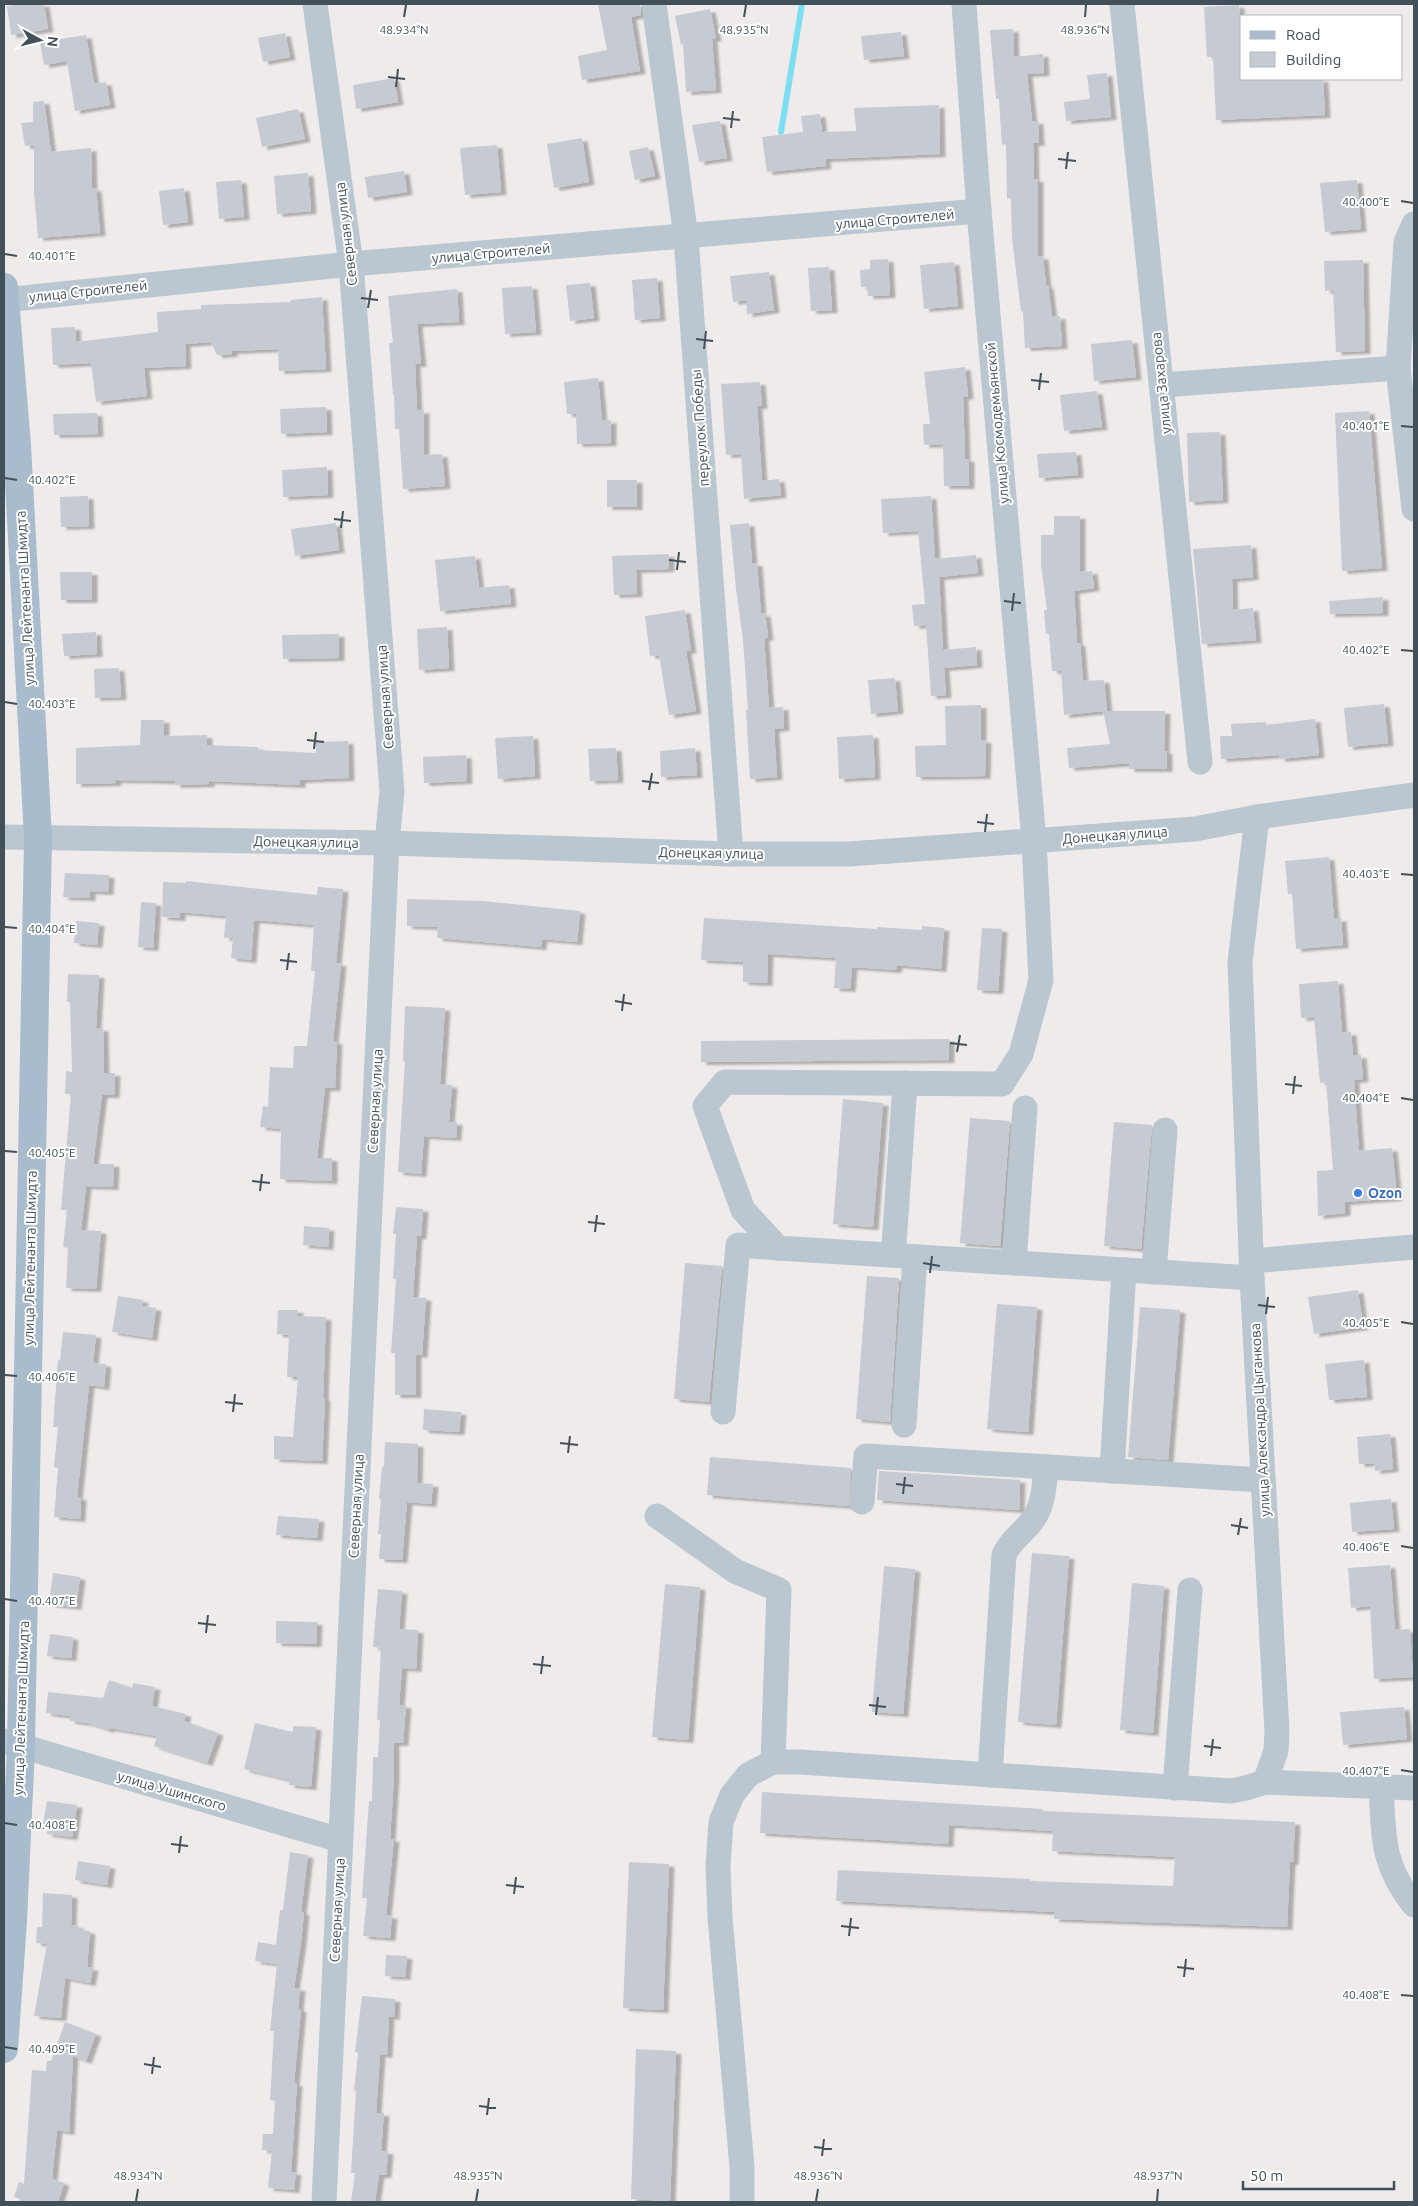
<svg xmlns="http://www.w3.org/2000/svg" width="1418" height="2206" font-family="Ubuntu,sans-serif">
	<defs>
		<filter id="shadow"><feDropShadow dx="5.5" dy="3" stdDeviation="1" flood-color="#0004"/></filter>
	</defs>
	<rect width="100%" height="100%" fill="#efebeb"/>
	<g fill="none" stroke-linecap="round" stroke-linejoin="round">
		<!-- stream -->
		<polyline stroke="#7ddef2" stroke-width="6" points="781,132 802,4"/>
	</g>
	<!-- building -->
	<g fill="#c6cad2" filter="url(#shadow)">
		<polygon points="18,4 44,4 48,29 11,35 7,6"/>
		<polygon points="598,4 640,4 641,15 631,17 640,71 582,80 578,56 607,50"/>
		<polygon points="1239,5 1240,33 1242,33 1242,79 1323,79 1325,115 1216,120 1213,57 1207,57 1204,7"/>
		<polygon points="710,9 716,38 712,39 716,90 686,92 683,44 681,45 675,16"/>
		<polygon points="1013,29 1014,57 1043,54 1044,73 1027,74 1032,121 1038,121 1039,143 1033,143 1034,179 1038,179 1038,257 1043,256 1046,286 1048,285 1052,317 1060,316 1062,346 1025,348 1023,311 1021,312 1012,238 1011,198 1007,199 1006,144 1002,145 999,99 996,99 990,30"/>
		<polygon points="901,32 904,56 864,60 861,36"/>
		<polygon points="285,33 290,57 263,62 258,38"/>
		<polygon points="86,35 94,84 106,82 110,105 75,111 67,61 44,65 40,42"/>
		<polygon points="1107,73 1111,117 1066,121 1064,102 1090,99 1087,75"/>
		<polygon points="394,78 398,102 356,109 353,85"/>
		<polygon points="44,101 51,152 91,148 92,189 96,188 100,233 38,238 34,193 34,145 25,146 21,123 33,122 33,102"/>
		<polygon points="939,105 940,154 825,159 826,166 767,172 762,137 803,132 801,116 820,114 822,132 856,131 854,108"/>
		<polygon points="298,109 305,139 262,147 256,118"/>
		<polygon points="720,121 727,158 699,162 692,125"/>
		<polygon points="582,138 589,182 554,188 547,144"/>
		<polygon points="497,145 501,192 465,195 460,148"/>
		<polygon points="648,147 655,176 635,180 629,151"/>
		<polygon points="404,171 407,192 368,198 365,177"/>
		<polygon points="308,173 311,211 277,214 274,176"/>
		<polygon points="241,180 244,217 219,219 216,182"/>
		<polygon points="1357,180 1361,229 1325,232 1320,183"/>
		<polygon points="184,188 188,222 163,225 159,191"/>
		<polygon points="888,259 890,295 868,296 867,287 861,287 860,270 870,269 870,260"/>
		<polygon points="1363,260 1365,351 1336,352 1333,290 1325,291 1324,261"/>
		<polygon points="954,262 958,306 924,309 920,265"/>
		<polygon points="829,267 832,310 811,311 808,268"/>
		<polygon points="769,272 774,310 747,314 746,300 733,302 730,276"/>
		<polygon points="657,278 660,318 635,320 632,280"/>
		<polygon points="590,283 594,318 570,321 566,285"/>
		<polygon points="532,286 536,332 505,334 502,288"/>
		<polygon points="457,289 459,322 417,324 421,364 415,364 417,411 424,410 424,455 442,454 445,486 403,489 399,429 395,429 394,395 393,395 389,343 393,343 388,296"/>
		<polygon points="322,297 326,369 279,371 278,349 232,351 232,354 217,355 211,342 185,344 186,366 144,368 147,396 96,402 91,363 53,365 51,328 75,327 76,342 158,332 157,312 201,309 201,305 291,302 291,300"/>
		<polygon points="1132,340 1136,377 1094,381 1091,344"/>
		<polygon points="965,367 968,396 963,397 965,459 969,459 969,486 944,486 943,444 924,445 923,424 930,424 924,372"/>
		<polygon points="598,378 602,421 611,420 611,443 577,444 576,414 567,414 564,382"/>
		<polygon points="760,382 762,406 757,406 762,481 779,479 781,495 744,499 741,454 726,455 721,384"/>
		<polygon points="1097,391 1102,427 1064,431 1060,395"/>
		<polygon points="326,407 327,432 281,434 280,409"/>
		<polygon points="1369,411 1382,568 1342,571 1335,413"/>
		<polygon points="97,413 98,434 54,435 53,414"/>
		<polygon points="1220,432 1223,500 1189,502 1187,433"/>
		<polygon points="1076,452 1078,475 1039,478 1037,454"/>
		<polygon points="327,467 328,495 283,497 282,470"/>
		<rect x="607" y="480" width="30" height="27"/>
		<polygon points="88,496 89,526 61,527 60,497"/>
		<polygon points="931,496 935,559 976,555 978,573 939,577 943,650 976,647 977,665 944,668 946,695 931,696 926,625 914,626 912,605 925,604 918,531 883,533 881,499"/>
		<polygon points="1054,516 1080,516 1080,572 1092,571 1094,588 1074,591 1077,643 1080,643 1083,681 1104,680 1107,711 1165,711 1164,751 1167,751 1167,769 1129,769 1129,763 1069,768 1067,748 1110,744 1103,711 1064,715 1061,671 1052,671 1049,634 1046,634 1044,610 1047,610 1041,564 1041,535 1054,535"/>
		<polygon points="336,523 339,550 295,556 291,529"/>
		<polygon points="749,523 752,563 757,563 761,614 765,613 768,637 764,638 769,708 783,707 784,728 774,729 777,777 750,779 746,710 748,710 743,640 736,589 730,525"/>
		<polygon points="1251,545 1253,577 1232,579 1233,610 1253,608 1256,640 1202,644 1193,549"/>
		<polygon points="669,554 669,569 636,570 637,594 614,595 612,556"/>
		<polygon points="475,556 479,588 509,585 511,604 440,611 435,560"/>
		<polygon points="60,572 92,572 92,600 61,600"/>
		<polygon points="1383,597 1383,613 1330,614 1329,601"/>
		<polygon points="685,610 691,650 686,651 696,711 669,715 659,655 650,656 645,616"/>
		<polygon points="447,627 449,668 419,670 417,629"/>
		<polygon points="96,632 97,654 64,656 62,634"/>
		<polygon points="339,634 339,658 283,659 282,635"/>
		<polygon points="119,668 121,697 95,698 94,669"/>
		<polygon points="895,678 898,711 871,714 868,680"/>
		<polygon points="1384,704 1388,743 1348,747 1344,708"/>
		<polygon points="981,705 981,740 986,740 985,776 916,777 915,746 946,745 945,706"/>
		<polygon points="1315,719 1319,755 1280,759 1279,755 1221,759 1220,736 1232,736 1231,724 1266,722 1266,725"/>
		<polygon points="141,720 164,720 164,736 207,735 207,745 258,747 258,750 316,753 316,742 348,741 349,778 300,780 300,785 209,781 209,784 175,785 175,781 116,780 116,783 76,784 76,748 140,745"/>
		<polygon points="873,735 875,777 839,779 837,737"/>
		<polygon points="533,736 535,776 498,779 495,738"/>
		<polygon points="616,748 618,780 590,781 588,749"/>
		<polygon points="695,748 697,775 661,777 660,751"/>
		<polygon points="466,755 467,781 424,783 423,757"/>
		<polygon points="1329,857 1334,919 1341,918 1343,945 1296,949 1292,894 1288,894 1285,861"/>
		<polygon points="65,873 109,875 108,892 90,891 90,898 63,897"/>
		<polygon points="186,881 317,895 318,887 343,889 336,963 341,963 333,1041 337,1041 335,1088 325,1088 317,1158 332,1158 332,1181 280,1179 281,1129 260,1127 263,1106 268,1107 270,1067 293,1068 294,1046 307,1046 315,971 311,971 314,925 254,920 251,960 231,958 233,938 224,938 226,916 180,912 180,918 162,917 163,882 186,883"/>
		<polygon points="407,899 483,901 580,911 577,942 542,939 541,947 437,938 438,927 407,926"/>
		<polygon points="141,902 156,903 153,948 138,947"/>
		<polygon points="704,918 877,929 877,927 922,930 922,926 944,928 941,969 897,965 896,970 852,967 850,989 834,988 836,958 768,954 767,983 743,982 743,962 701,960"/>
		<polygon points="76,921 99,923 97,945 74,943"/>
		<polygon points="982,928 1002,929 998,991 977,990"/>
		<polygon points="68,974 99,975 96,1028 103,1028 104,1073 115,1073 114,1095 102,1095 93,1164 114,1164 113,1187 86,1186 81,1230 101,1231 96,1289 66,1288 68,1248 63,1247 67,1210 61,1210 71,1094 65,1094 66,1071 72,1072 70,1002 67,1002"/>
		<polygon points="1338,981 1342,1033 1351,1032 1353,1056 1361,1055 1363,1079 1354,1080 1359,1151 1392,1148 1397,1198 1345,1202 1345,1213 1318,1216 1317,1171 1333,1170 1326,1082 1320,1083 1314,1017 1301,1018 1299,984"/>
		<polygon points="405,1006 445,1008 440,1084 452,1085 449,1122 457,1122 456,1138 424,1136 421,1174 398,1172 405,1061 403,1061"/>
		<polygon points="949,1039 949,1060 701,1062 701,1041"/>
		<polygon points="843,1099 883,1103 873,1227 833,1224"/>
		<polygon points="970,1118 1010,1121 1000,1246 960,1243"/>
		<polygon points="1114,1122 1152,1125 1141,1249 1104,1246"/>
		<polygon points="396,1207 423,1209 421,1236 417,1236 413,1297 426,1298 422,1355 416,1354 416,1395 395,1395 395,1353 391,1353 396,1279 393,1279 396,1234 393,1234"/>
		<polygon points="304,1226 329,1228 328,1247 303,1245"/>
		<polygon points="685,1263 722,1266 709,1402 674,1399"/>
		<polygon points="867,1276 899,1278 890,1422 856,1419"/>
		<polygon points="1358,1290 1363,1327 1314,1334 1308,1297"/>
		<polygon points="118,1296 143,1300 142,1306 156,1308 152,1338 112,1332"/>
		<polygon points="997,1304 1037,1307 1028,1432 987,1429"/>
		<polygon points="1140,1307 1180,1310 1168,1460 1128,1457"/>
		<polygon points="278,1310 298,1310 297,1316 326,1317 323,1398 325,1398 322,1461 274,1459 274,1436 293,1437 298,1377 287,1377 289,1335 277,1334"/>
		<polygon points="63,1332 96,1335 93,1363 106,1364 104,1387 89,1385 77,1497 81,1497 80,1519 54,1517 58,1468 54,1467 58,1427 53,1427 58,1360 60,1360"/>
		<polygon points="1364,1360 1367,1397 1329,1400 1325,1364"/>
		<polygon points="424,1409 461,1412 459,1432 423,1430"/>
		<polygon points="1390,1434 1393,1469 1375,1471 1374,1463 1359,1464 1357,1437"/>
		<polygon points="385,1442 418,1444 417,1483 433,1484 431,1504 407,1502 402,1560 379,1559 381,1534 378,1534 381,1499 379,1499 382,1466 384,1467"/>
		<polygon points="710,1457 851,1468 849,1506 707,1495"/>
		<polygon points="879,1471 1020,1480 1019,1510 877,1500"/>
		<polygon points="1391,1499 1394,1529 1352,1532 1350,1503"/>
		<polygon points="278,1516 319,1519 317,1538 276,1535"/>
		<polygon points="1032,1553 1069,1556 1056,1725 1018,1722"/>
		<polygon points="1390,1565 1395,1630 1410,1629 1413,1677 1374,1679 1370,1606 1351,1608 1348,1568"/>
		<polygon points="884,1566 915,1569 903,1714 872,1712"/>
		<polygon points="53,1573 80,1577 76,1607 49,1604"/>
		<polygon points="1132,1583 1164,1586 1153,1733 1120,1730"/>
		<polygon points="665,1584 700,1587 688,1740 652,1737"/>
		<polygon points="378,1589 402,1591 399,1629 418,1630 416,1669 402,1668 399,1705 406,1705 403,1743 394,1743 394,1777 390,1839 394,1839 386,1915 392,1916 390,1938 363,1936 367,1898 362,1898 369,1801 372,1801 373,1757 378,1757 380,1720 377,1720 381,1648 373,1647"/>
		<polygon points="276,1621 317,1622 316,1644 276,1643"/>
		<polygon points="50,1634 73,1637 71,1658 47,1656"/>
		<polygon points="109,1680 132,1688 133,1683 155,1687 152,1706 186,1714 184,1721 218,1733 207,1763 154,1746 157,1736 109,1728 109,1730 88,1723 70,1721 70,1716 46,1713 48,1692 103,1698"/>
		<polygon points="1404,1707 1407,1739 1343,1745 1340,1712"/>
		<polygon points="255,1723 293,1732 293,1726 316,1727 311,1787 289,1785 289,1780 244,1769"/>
		<polygon points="762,1792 1043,1809 1042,1811 1295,1822 1293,1862 1290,1862 1287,1927 1054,1919 1054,1912 836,1901 838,1870 1030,1879 1030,1881 1173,1886 1175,1857 1052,1851 1053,1831 949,1825 948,1844 760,1833"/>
		<polygon points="47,1801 77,1805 72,1837 47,1834 48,1825 43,1824"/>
		<polygon points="290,1852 308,1855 301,1912 304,1912 301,1942 294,1988 300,1988 298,2009 301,2009 294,2083 297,2083 291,2172 296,2172 294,2190 268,2188 272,2151 262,2150 263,2134 273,2134 275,2101 270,2100 274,2031 270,2031 277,1964 255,1961 258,1942 276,1945 280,1910 283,1910"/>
		<polygon points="78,1861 110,1866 107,1885 75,1880"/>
		<polygon points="629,1862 669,1864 663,2010 623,2008"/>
		<polygon points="43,1893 72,1895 71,1925 79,1926 78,1930 90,1931 87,1967 93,1968 90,1983 65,1978 61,2018 34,2016 47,1944 36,1943 37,1927 42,1927"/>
		<polygon points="386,1955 407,1956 405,1977 385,1976"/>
		<polygon points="362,1996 395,1999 394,2017 389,2016 387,2055 380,2054 376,2113 384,2113 381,2151 388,2151 386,2175 379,2175 375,2202 351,2202 355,2173 351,2173 356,2091 354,2091 358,2053 355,2052"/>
		<polygon points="65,2022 96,2034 86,2061 73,2056 69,2132 57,2130 52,2179 64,2183 58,2202 31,2202 14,2197 19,2182 24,2184 32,2070 46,2071 47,2061 51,2061"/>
		<polygon points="636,2049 676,2051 670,2201 631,2199"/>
	</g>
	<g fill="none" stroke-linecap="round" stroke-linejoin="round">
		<!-- minor -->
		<g stroke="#bac7d0" stroke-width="25">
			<polyline points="315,4 351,264 392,791 387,843 324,2202"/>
			<polyline points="654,4 686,237 731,854"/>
			<polyline points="964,4 979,211 1034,841 1041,980 1021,1054 1002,1084 725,1082 705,1106 743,1210 778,1248 1252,1278"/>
			<polyline points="1122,4 1200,762"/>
			<polyline points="1414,224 1406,242 1398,368 1414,509"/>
			<polyline points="4,300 351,264 979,211"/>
			<polyline points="1162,385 1398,368"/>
			<polyline points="1257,817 1240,962 1252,1278 1277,1731 1276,1751 1265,1782"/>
			<polyline points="4,837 387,843 731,854 849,854 1195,829 1257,817 1414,795"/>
			<polyline points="894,1245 905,1083"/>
			<polyline points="1251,1261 1414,1247"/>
			<polyline points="1014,1263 1025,1108"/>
			<polyline points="1154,1272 1165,1130"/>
			<polyline points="723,1412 738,1245 778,1248"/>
			<polyline points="904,1425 915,1257"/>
			<polyline points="1112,1471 1124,1270"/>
			<polyline points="862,1502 866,1456 1263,1480"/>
			<polyline points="657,1516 735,1571 779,1590 773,1762"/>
			<polyline points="4,1741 340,1840"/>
			<path d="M990,1775L1004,1555C1010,1541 1022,1534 1031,1522C1044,1506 1044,1487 1046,1467"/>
			<path d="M1381,1786C1384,1836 1381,1864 1414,1905"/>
			<polyline points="1175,1788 1190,1590"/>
			<polyline points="742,2202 742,2167 720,1917 718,1867 721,1822 732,1795 748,1775 773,1762 800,1762 1231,1791 1246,1788 1265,1782 1414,1788"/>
		</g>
		<!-- major -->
		<polyline stroke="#a8bcce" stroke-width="28" points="4,287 17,445 38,838 21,1747 13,1921 4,2049"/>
	</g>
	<!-- ticks -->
	<path fill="none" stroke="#42505a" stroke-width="2" d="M404,17L406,5M744,17L746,5M1085,17L1086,5M388,77L405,79M396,87L398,69M723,118L740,120M731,128L733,111M1058,159L1076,161M1066,169L1068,152M1401,201L1413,203M5,254L17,256M361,298L378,300M368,308L371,290M696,339L713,341M704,349L706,331M1031,380L1049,382M1039,390L1041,373M1401,426L1413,427M5,478L17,480M334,519L351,521M341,528L343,511M669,560L686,562M677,570L679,552M1004,601L1021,603M1012,611L1014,593M1401,650L1413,651M5,702L17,704M307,740L324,742M314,749L316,732M642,781L659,783M649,790L652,773M977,822L994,824M985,832L987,814M1401,874L1413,875M5,927L17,928M280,960L297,962M287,970L289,953M615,1001L632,1004M622,1011L624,994M950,1043L967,1045M957,1052L960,1035M1285,1084L1302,1086M1293,1094L1295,1076M1401,1098L1413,1100M5,1151L17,1152M252,1181L270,1183M260,1191L262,1174M588,1222L605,1224M595,1232L597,1215M923,1263L940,1266M930,1273L932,1256M1258,1305L1275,1307M1266,1314L1268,1297M1401,1322L1413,1324M5,1375L17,1376M225,1402L243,1404M233,1412L235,1394M560,1443L578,1445M568,1453L570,1436M896,1484L913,1486M903,1494L905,1477M1231,1525L1248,1528M1238,1535L1241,1518M1401,1546L1413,1548M5,1599L17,1601M198,1623L216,1625M206,1633L208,1615M533,1664L551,1666M541,1674L543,1656M869,1705L886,1707M876,1715L878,1697M1204,1746L1221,1748M1211,1756L1213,1739M1401,1770L1413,1772M5,1823L17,1825M171,1844L188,1846M179,1853L181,1836M506,1885L524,1887M514,1894L516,1877M841,1926L859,1928M849,1936L851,1918M1177,1967L1194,1969M1184,1977L1186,1959M1401,1995L1413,1996M5,2047L17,2049M144,2064L161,2067M152,2074L154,2057M479,2106L496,2108M487,2115L489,2098M814,2147L832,2149M822,2156L824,2139M136,2201L138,2189M476,2201L478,2189M816,2201L818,2189M1157,2201L1158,2189"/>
	<!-- markers -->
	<circle fill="#3f7fe0" stroke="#fff" stroke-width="2" cx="1358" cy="1193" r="5"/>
	<g text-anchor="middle" stroke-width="4" stroke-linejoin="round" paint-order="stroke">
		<!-- street labels -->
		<g font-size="14" fill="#42505a" stroke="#fff">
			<text transform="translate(895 219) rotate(-5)" y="5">улица Строителей</text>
			<text transform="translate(346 234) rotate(-97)" y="5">Северная улица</text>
			<text transform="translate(491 253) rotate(-5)" y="5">улица Строителей</text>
			<text transform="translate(88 291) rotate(-6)" y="5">улица Строителей</text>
			<text transform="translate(1161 383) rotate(-96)" y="5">улица Захарова</text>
			<text transform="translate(997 423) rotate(-95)" y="5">улица Космодемьянской</text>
			<text transform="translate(700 428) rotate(-94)" y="5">переулок Победы</text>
			<text transform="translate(25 598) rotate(-93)" y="5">улица Лейтенанта Шмидта</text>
			<text transform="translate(385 697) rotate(-94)" y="5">Северная улица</text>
			<text transform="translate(1115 835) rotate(-4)" y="5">Донецкая улица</text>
			<text transform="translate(306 842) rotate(1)" y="5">Донецкая улица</text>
			<text transform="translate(711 853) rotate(1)" y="5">Донецкая улица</text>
			<text transform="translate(375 1101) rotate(-87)" y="5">Северная улица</text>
			<text transform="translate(30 1258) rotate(-89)" y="5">улица Лейтенанта Шмидта</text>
			<text transform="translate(1260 1420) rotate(-93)" y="5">улица Александра Цыганкова</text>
			<text transform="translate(356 1506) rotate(-87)" y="5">Северная улица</text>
			<text transform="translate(21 1708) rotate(-88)" y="5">улица Лейтенанта Шмидта</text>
			<text transform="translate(172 1791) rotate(16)" y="5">улица Ушинского</text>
			<text transform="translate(337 1910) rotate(-87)" y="5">Северная улица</text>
		</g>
		<!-- shop labels -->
		<g font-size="14" font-weight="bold" fill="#366cbe" stroke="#fff" text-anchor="start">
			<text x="1368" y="1198">Ozon</text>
		</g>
	</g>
	<g font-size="12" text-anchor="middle" fill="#42505a" stroke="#fff" stroke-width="4" stroke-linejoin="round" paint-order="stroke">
		<text x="404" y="34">48.934°N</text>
		<text x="744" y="34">48.935°N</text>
		<text x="1085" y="34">48.936°N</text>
		<text x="1366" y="206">40.400°E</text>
		<text x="52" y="260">40.401°E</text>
		<text x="1366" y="430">40.401°E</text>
		<text x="52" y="484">40.402°E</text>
		<text x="1366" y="654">40.402°E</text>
		<text x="52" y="708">40.403°E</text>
		<text x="1366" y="878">40.403°E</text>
		<text x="52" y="933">40.404°E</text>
		<text x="1366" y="1102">40.404°E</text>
		<text x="52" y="1157">40.405°E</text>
		<text x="1366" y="1327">40.405°E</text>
		<text x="52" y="1381">40.406°E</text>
		<text x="1366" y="1551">40.406°E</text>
		<text x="52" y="1605">40.407°E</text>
		<text x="1366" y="1775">40.407°E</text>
		<text x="52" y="1829">40.408°E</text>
		<text x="1366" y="1999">40.408°E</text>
		<text x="52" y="2053">40.409°E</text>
		<text x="138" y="2180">48.934°N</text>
		<text x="478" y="2180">48.935°N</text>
		<text x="818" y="2180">48.936°N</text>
		<text x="1158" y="2180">48.937°N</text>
	</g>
	<!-- border -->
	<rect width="1418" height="2206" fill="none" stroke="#42505a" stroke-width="10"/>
	<!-- legend -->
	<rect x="1240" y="15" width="162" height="65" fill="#ffffff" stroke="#b3b9bd"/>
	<rect x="1250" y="31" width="25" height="8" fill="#a8bcce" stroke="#b3b9bd"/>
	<text x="1286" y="40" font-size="15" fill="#42505a">Road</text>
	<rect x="1250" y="52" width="25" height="15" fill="#c6cad2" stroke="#b3b9bd"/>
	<text x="1286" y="65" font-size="15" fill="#42505a">Building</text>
	<!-- north arrow -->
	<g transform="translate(40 40) rotate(97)" stroke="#ffffff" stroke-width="4" paint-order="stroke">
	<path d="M0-4L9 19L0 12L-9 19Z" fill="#42505a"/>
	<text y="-8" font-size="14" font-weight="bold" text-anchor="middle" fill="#42505a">N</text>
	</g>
	<!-- scale -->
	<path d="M1243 2181v8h151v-8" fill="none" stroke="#42505a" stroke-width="2.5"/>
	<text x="1250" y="2181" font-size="15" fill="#42505a" stroke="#ffffff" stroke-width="4" paint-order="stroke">50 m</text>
</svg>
